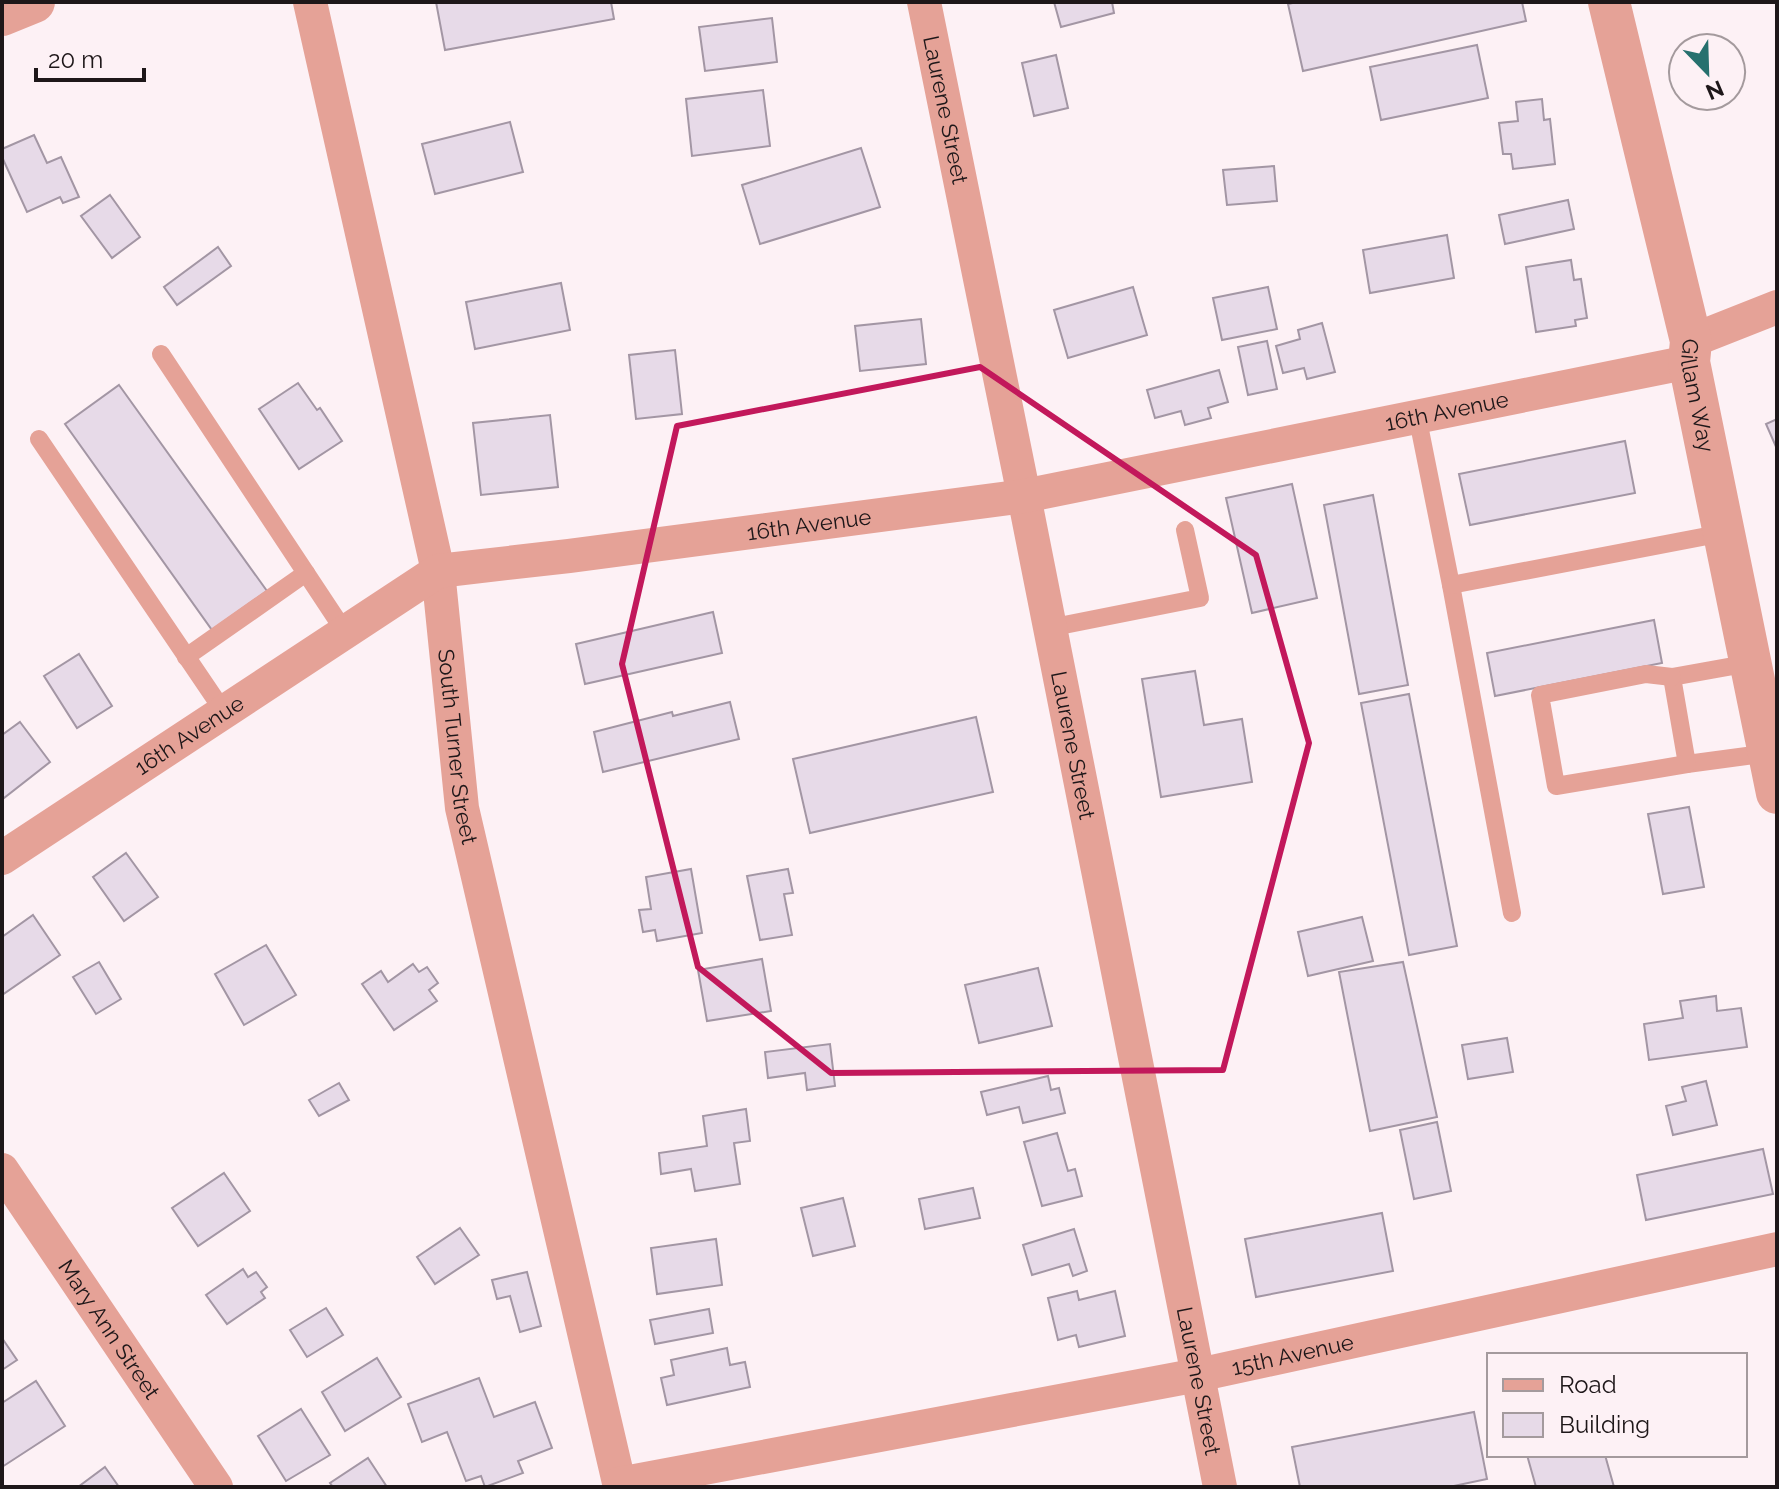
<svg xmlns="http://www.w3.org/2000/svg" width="1779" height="1489" font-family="Raleway,sans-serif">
	<rect width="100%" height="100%" fill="#fdf1f5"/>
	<!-- building -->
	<g fill="#e7dae8" stroke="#a396a4" stroke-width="2">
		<polygon points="436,2 611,2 614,19 445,50"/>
		<polygon points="1054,2 1112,2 1114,13 1061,27"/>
		<polygon points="1297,2 1522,2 1526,21 1303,71 1288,4"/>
		<polygon points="772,18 777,62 705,71 699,27"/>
		<polygon points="1477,45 1488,98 1381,120 1370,67"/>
		<polygon points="1056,55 1068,108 1034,116 1022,63"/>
		<polygon points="763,90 770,146 692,156 686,99"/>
		<polygon points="1542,99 1544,120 1550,119 1555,164 1513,169 1511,154 1503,154 1499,123 1518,121 1516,102"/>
		<polygon points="510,122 523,172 435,194 422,144"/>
		<polygon points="34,135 47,163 61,157 79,197 63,203 60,197 27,212 2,157 2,149"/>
		<polygon points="861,148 880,207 760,244 742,185"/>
		<polygon points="1274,166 1277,201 1227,205 1223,170"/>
		<polygon points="110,195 140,237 112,258 81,216"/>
		<polygon points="1568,200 1574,229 1505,244 1499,215"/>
		<polygon points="1447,235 1454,278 1370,293 1363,250"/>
		<polygon points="218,247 231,266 177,305 164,287"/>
		<polygon points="1571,260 1574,280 1581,279 1587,318 1575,320 1576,326 1536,332 1526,267"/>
		<polygon points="561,283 570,330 475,349 466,302"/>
		<polygon points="1133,287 1147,335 1068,358 1054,310"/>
		<polygon points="1268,287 1277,329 1222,340 1213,298"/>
		<polygon points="921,319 926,364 860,371 855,326"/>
		<polygon points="1322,323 1335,372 1307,379 1304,368 1283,373 1276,346 1300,339 1298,330"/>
		<polygon points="1267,341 1277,389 1248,395 1238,347"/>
		<polygon points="675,350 682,414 636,419 629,355"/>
		<polygon points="1219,370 1228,402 1208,408 1211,418 1185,425 1181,411 1155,418 1147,390"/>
		<polygon points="298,383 317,410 320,408 342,441 299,469 259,409"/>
		<polygon points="119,385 267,591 212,630 65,424"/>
		<polygon points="550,415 558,487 481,495 473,423"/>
		<polygon points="1777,419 1777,449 1766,424"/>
		<polygon points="1625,441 1635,493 1470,525 1459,474"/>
		<polygon points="1292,484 1317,598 1252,613 1226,498"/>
		<polygon points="1373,495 1408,685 1359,694 1324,505"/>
		<polygon points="713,612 722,653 585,684 576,644"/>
		<polygon points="1654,620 1662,663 1495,696 1487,653"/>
		<polygon points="79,654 112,706 77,728 44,676"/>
		<polygon points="1195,671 1204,725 1242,719 1252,782 1161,797 1142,679"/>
		<polygon points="1409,694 1457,946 1409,955 1361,703"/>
		<polygon points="730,702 739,739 603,772 594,732 672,712 673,716"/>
		<polygon points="976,717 993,792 810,833 793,759"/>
		<polygon points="20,722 50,762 4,798 2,795 2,735"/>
		<polygon points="1689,807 1704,887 1663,894 1648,814"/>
		<polygon points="126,853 158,897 124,921 93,877"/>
		<polygon points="691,869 702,933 657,941 655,930 643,932 639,910 651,909 646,877"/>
		<polygon points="788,869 793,893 784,894 792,935 760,940 747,876"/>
		<polygon points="33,915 60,955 2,995 2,937"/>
		<polygon points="1362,917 1373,961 1308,976 1298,932"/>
		<polygon points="266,945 296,995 244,1025 215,974"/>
		<polygon points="762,959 771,1011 707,1021 698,970"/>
		<polygon points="99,962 121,999 96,1014 73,977"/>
		<polygon points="1403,962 1437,1117 1370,1131 1339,972"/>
		<polygon points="413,964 419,972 427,967 438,983 429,990 437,1001 394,1030 362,984 381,971 388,982"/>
		<polygon points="1038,968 1052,1026 979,1043 965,985"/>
		<polygon points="1716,996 1717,1011 1741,1008 1747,1047 1649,1060 1644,1024 1683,1018 1680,1001"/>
		<polygon points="1507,1038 1513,1072 1468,1079 1462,1045"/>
		<polygon points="830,1044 835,1086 807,1090 805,1073 768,1078 765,1052"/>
		<polygon points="1048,1076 1051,1090 1059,1088 1065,1113 1023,1123 1019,1107 987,1115 981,1092"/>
		<polygon points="1706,1081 1717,1125 1673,1135 1666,1106 1686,1101 1682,1087"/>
		<polygon points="339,1083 349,1100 319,1116 309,1100"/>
		<polygon points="746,1109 750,1141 734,1143 740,1184 695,1191 691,1169 661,1174 659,1153 707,1146 703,1116"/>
		<polygon points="1437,1122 1451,1191 1414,1199 1400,1130"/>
		<polygon points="1057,1133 1068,1171 1075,1169 1082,1196 1042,1206 1024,1142"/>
		<polygon points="1763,1149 1773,1194 1646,1220 1637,1175"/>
		<polygon points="224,1173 250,1211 198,1246 172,1208"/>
		<polygon points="973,1188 980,1218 925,1229 919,1199"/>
		<polygon points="843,1198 855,1246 813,1256 801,1208"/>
		<polygon points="1382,1213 1393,1271 1256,1297 1245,1239"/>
		<polygon points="460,1228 479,1255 435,1284 417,1257"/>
		<polygon points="1074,1229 1087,1271 1073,1276 1069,1264 1032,1275 1023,1245"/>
		<polygon points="716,1239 722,1285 657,1294 651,1248"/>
		<polygon points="243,1269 248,1277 256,1272 267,1287 261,1292 265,1298 227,1324 206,1295"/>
		<polygon points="527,1272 541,1326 520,1332 510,1296 497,1299 492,1280"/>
		<polygon points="1077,1291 1079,1300 1115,1291 1125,1336 1079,1347 1076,1335 1058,1340 1048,1298"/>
		<polygon points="326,1308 343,1335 307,1357 290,1330"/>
		<polygon points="709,1309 713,1333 655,1344 650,1320"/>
		<polygon points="2,1338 17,1360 2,1370"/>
		<polygon points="727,1348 730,1365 745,1362 750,1387 667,1405 661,1378 674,1375 671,1360"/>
		<polygon points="377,1358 401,1397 345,1431 322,1392"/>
		<polygon points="479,1378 494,1417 535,1402 552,1448 518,1461 523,1473 485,1487 481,1476 466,1481 447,1432 422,1442 408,1404"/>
		<polygon points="36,1381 65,1426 2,1467 2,1403"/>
		<polygon points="301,1409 330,1455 286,1481 258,1436"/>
		<polygon points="1474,1412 1487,1479 1449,1487 1300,1487 1292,1447"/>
		<polygon points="1527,1455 1605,1455 1614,1487 1536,1487"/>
		<polygon points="368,1458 387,1487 333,1487 330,1483"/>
		<polygon points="105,1467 119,1487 78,1487"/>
	</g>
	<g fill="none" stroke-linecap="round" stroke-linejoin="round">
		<!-- service -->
		<g stroke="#e5a297" stroke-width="18">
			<polyline points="161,354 345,632"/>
			<polyline points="1417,415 1451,585 1512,913"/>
			<polyline points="39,439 224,712"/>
			<polyline points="1451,585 1723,533"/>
			<polyline points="1049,628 1200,598 1185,530"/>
			<polyline points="186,657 306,573"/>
			<polyline points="1750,663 1672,677 1687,764 1769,753"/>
			<polyline points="1672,677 1646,674 1540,695 1556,786 1687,764"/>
		</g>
		<!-- minor -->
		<g stroke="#e5a297" stroke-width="34">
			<path id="s1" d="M310,2L438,571L462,808L620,1487"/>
			<path id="s2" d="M924,2L1024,496L1220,1487"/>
			<polyline points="1691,341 1777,307"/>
			<path id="s3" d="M2,858L438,571L569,556L1024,496L1689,362"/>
			<path id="s4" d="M2,1170L216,1487"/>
			<path id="s5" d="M619,1484L1198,1375L1777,1249"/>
		</g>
		<!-- tertiary -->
		<g stroke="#e5a297" stroke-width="42">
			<path id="s6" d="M1609,2L1691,341L1689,362L1777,793"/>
			<polyline points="2,15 34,2"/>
		</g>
	</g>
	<!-- marked area -->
	<path fill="none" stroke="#c2185b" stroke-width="6" stroke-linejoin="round" d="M980,367L1256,555L1309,743L1223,1070L831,1073L698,967L622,664L677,426Z"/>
	<g text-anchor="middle" stroke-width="6" stroke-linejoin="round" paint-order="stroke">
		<!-- street labels -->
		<g font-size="22" fill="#1e1719" stroke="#fdf1f5">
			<text dy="8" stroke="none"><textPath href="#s2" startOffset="110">Laurene Street</textPath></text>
			<text dy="8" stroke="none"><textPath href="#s6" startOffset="404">Gillam Way</textPath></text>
			<text dy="8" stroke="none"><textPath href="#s3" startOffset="1544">16th Avenue</textPath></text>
			<text dy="8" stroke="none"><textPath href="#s3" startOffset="896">16th Avenue</textPath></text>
			<text dy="8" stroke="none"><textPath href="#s3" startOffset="224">16th Avenue</textPath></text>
			<text dy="8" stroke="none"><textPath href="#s2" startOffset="758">Laurene Street</textPath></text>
			<text dy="8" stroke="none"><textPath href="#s1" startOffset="760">South Turner Street</textPath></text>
			<text dy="8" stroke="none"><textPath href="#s4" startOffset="192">Mary Ann Street</textPath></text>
			<text dy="8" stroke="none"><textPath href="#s5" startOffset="686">15th Avenue</textPath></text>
			<text dy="8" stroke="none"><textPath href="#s2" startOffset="1406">Laurene Street</textPath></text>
		</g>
	</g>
	<!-- border -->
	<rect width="1779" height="1489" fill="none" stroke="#1e1719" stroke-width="8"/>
	<!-- legend -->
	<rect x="1487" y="1353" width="260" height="104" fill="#fdf1f5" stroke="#a49a9d" stroke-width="2"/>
	<rect x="1503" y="1379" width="40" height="12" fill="#e5a297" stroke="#a49a9d" stroke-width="2"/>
	<text x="1559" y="1393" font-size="24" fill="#1e1719">Road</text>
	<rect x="1503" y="1413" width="40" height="24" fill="#e7dae8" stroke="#a49a9d" stroke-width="2"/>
	<text x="1559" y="1433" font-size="24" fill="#1e1719">Building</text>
	<!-- north arrow -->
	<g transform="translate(1707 72) rotate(157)"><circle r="38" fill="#fdf1f5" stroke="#a49a9d" stroke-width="2"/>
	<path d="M0-6L14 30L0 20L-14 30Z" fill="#26706e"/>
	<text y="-12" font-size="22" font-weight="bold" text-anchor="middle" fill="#1e1719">N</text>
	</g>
	<!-- scale -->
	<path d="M36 68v12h108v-12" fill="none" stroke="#1e1719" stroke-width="4"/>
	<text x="48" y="68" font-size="24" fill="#1e1719" stroke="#fdf1f5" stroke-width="6" paint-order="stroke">20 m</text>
</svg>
